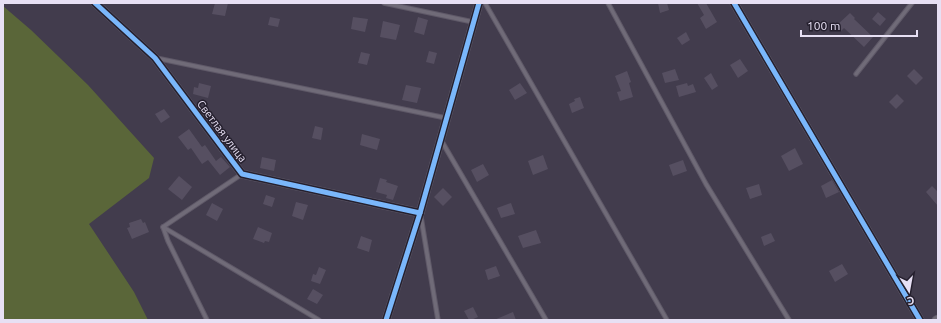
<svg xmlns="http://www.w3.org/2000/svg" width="941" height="323" font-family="Ubuntu,sans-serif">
	<rect width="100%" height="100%" fill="#423c4d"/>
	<!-- green -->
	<polygon fill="#5a6639" points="3,6 31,30 88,85 154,158 149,178 89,224 134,292 148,320 3,320"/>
	<!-- building -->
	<g fill="#564f61">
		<polygon points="215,3 228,3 225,16 212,14"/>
		<polygon points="658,3 667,3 669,10 660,13"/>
		<polygon points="697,3 706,3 717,22 706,29 700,18 704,15"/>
		<polygon points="878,12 886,19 880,26 872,19"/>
		<polygon points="850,13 855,18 854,19 873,37 864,47 844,28 841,31 836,26"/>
		<polygon points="270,17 280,19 278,27 268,25"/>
		<polygon points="353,17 368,19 365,32 351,29"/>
		<polygon points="418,17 428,20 424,35 414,32"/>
		<polygon points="383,21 400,25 396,40 380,37"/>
		<polygon points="686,32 690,40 682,45 677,38"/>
		<polygon points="429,51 437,53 434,64 426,62"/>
		<polygon points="361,52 370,54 367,65 358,63"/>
		<polygon points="740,59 748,71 738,78 730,65"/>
		<polygon points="675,69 679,80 665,83 662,73"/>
		<polygon points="914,69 923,78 916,85 907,76"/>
		<polygon points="627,71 631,82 629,83 633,97 620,101 617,92 621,91 615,76"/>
		<polygon points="711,73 718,86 712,90 704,78"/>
		<polygon points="199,83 211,86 208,98 193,94 194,87 198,88"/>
		<polygon points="520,83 527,93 515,100 509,90"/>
		<polygon points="687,83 688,86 693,84 696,92 679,97 676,86"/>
		<polygon points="406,85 421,88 417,103 402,100"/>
		<polygon points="897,94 904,101 896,109 889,102"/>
		<polygon points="580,97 584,108 572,113 569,104 575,101 574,99"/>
		<polygon points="164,109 170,117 161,123 155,114"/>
		<polygon points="315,126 323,128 321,140 312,138"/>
		<polygon points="189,129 202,147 205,145 216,161 221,157 230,167 220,175 208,160 202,164 191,148 188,150 178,137"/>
		<polygon points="362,134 380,139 377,150 360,145"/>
		<polygon points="795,148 803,164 789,171 781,156"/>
		<polygon points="543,155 548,169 533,175 528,161"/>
		<polygon points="262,157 276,160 274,171 260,168"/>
		<polygon points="683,160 687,171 673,176 669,165"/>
		<polygon points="483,164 489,175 477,182 471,170"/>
		<polygon points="179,176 192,187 182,200 168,189"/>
		<polygon points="380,178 387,180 386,182 398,186 393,200 386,198 387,195 376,192"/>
		<polygon points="832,180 839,192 826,198 821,186"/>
		<polygon points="759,184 762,195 750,199 746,188"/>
		<polygon points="932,186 938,192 938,206 926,192"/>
		<polygon points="443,188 452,197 443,206 434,197"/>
		<polygon points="266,195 275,198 272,207 263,204"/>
		<polygon points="296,202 308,205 303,220 292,216"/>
		<polygon points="212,203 223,209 217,221 206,215"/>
		<polygon points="511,203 515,214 501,218 497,208"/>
		<polygon points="141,219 143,223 145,222 149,232 132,239 127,228 130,227 129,223"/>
		<polygon points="258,227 272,233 269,242 265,241 264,243 253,239"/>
		<polygon points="536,230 541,243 523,248 518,236"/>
		<polygon points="771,233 775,241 764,246 761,237"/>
		<polygon points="361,236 372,240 369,252 357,248"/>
		<polygon points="842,264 848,274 835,282 829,271"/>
		<polygon points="496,266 500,276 488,280 485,270"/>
		<polygon points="319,267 326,270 320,284 311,281 313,274 316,275"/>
		<polygon points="313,289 323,295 317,304 307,299"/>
		<polygon points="473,307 478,317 471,320 469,320 464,311"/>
		<polygon points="513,312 516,320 494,320"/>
	</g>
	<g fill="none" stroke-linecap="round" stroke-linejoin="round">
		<!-- lane casing -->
		<g stroke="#5f5968" stroke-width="5.5">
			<g id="lane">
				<polyline points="384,3 473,22"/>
				<polyline points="485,3 667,320"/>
				<polyline points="608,3 706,184 789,320"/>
				<polyline points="156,58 446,118"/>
				<polyline points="856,74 912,3"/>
				<polyline points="441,140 546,320"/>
				<polyline points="421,217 438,320"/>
				<polyline points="163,227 319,320"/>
				<polyline points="207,320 168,241 163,227 242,174"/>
			</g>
		</g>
		<!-- street casing -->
		<g stroke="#5f5968" stroke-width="9">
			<g id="street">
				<polyline points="95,3 155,58 242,174 420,213"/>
				<polyline points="734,3 920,320"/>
				<polyline points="386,320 420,213 479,3"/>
				<polyline points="936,320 938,319"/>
			</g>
		</g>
		<!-- lane -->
		<use href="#lane" stroke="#706b78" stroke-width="3.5"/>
		<!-- street -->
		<use href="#street" stroke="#706b78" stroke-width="7"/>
		<!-- cycleway casing -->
		<g stroke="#25202e" stroke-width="8">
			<g id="cycleway">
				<polyline points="95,3 155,58 242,174 420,213"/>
				<polyline points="734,3 920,320"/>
				<polyline points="386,320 420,213 479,3"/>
			</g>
		</g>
		<!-- cycleway -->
		<use href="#cycleway" stroke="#7ab7fb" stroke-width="5"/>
	</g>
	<g text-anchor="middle" stroke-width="3" stroke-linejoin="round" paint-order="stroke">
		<!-- street labels -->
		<g font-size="11" fill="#e7e0f4" stroke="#25202e">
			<text transform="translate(222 131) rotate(53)" y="4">Светлая улица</text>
		</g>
	</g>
	<!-- border -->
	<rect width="941" height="323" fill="none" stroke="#e7e0f4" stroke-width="8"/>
	<!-- north arrow -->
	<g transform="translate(909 291) rotate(169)" stroke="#25202e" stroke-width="3" paint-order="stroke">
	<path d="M0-3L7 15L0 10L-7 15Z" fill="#e7e0f4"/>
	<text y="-6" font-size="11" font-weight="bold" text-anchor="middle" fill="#e7e0f4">С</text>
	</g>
	<!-- scale -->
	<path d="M801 30v6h116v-6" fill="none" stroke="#e7e0f4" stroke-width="2"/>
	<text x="807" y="30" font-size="12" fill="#e7e0f4" stroke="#25202e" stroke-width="3" paint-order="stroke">100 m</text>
</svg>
